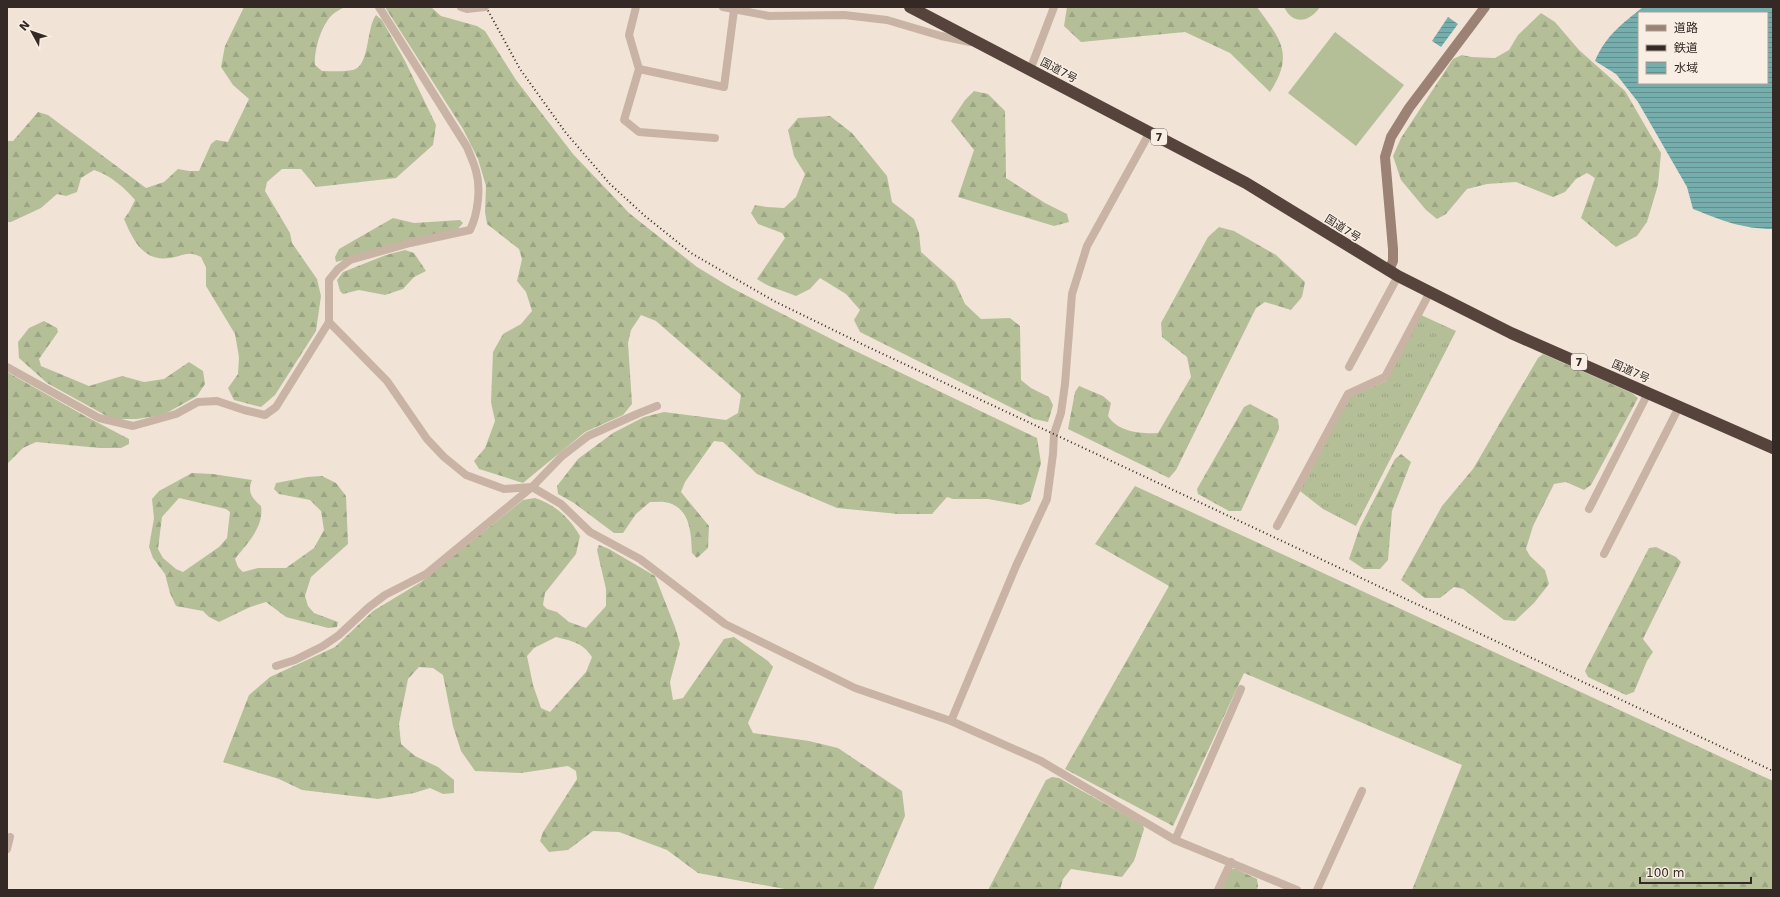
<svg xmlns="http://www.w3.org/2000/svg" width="1780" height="897" font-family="'DejaVu Sans','Noto Sans JP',sans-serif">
	<defs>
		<pattern id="grass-tufts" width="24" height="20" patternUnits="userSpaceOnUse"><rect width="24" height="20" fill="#b4bf98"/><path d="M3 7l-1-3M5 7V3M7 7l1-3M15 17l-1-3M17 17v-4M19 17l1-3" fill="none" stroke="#9ba483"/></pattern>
		<pattern id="forest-firs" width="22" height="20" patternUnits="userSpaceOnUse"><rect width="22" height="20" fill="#b4bf98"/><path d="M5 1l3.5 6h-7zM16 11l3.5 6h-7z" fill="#9ba483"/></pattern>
		<pattern id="water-rules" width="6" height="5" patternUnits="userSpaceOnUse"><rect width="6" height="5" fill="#76aeae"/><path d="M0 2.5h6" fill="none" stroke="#628e8d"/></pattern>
	</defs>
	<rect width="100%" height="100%" fill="#f1e4d7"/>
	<!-- grass -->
	<polygon fill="url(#grass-tufts)" points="1421,315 1456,331 1356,526 1323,509 1300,491 1350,397 1386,381"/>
	<!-- forest -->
	<g fill="url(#forest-firs)" fill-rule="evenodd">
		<path d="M244,7H345C341,9 335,12 332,15C321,26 314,50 315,65L322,71C332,71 343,72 353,70C370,66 366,28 376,15L382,20L405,61L436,125L433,145L396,178L316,187L301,169H282L267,182L265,191L290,233L292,243L317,279L321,296L316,331L275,395L261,407L234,400L228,388L238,374L239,357L235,334L206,286V267L201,257C187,250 184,256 170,258C143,262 133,240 124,219L129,212L135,200C125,188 110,175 94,170L81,178L77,192L66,196L57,194L41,208L11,222H7V141H13L38,112L48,115L146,188L164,182L178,169L189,171H199L211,144L216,140L228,142L249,99L233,85L221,67L225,46Z"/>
		<path d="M385,7H431L441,16L477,26L485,31L516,80L573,154L629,213L697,267L730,287L843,345L1037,438L1041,463L1030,501L1021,505L988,499H953L947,497L932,514H898L837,508L757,474L723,442L714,441L685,482L681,492L709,526L708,548L697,558L692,553C691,534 691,510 669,503C664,501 656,502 650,502L636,514L623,533H614L574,503L558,494L557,486L578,459L613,433L644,417L664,412L726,420L738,413L741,395L656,321L641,315L631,330L628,343L632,404L623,415L585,432L523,483L479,469L474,461L485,448L495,421L491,402L493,352L503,334L521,324L532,311L526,292L517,281L522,259L519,249L487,224L485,212L486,186L478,159L463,129Z"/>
		<path d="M1067,7H1257C1280,39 1295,54 1270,92L1230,53L1185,32L1081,42L1064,26Z"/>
		<polygon points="1541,13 1555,22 1579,50 1625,91 1661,153 1658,185 1647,222 1637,236 1616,247 1581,218 1595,178 1587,173 1576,179 1565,192 1553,197 1516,182 1487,184 1467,189 1446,214 1437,219 1426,210 1401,180 1393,156 1401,138 1453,59 1462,55 1471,57 1495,58 1509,50 1518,35"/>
		<polygon points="974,91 988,94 1005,111 1006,178 1045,203 1067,214 1069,222 1054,226 958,197 974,150 951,121 965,100"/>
		<path d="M830,116L852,133L887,176L892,202L914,219L919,233L921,252L955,282L965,304L981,319L1010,318L1020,326L1021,380L1031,388L1049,397L1053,405L1048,422L1034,419L860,332L854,320L860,310L846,294L820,278L810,289L796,296C782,290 770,288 757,279L785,238L782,233L758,224L751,213L755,205L767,207L784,208L796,197L805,174L794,156L788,130L798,118Z"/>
		<polygon points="393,218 414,223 460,220 463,223 457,230 336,262 335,257 339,249"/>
		<path d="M1219,227L1234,231L1276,255L1305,282L1302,297L1291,310L1265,302L1256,308L1176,470L1169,478L1068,429L1075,392L1079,386L1103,396L1111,403L1108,416C1118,432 1141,434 1158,433L1191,377L1187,357L1162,337L1161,323L1208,237Z"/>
		<polygon points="405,250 414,253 426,271 414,277 403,289 385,295 359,290 343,294 340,291 337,280 343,272 386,255"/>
		<polygon points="44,321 57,328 58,332 39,359 41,366 89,386 122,376 144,382 164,379 189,362 203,371 205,384 197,396 163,415 137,419 112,419 47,383 19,358 18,342 29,328"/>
		<polygon points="1543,354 1632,393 1638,398 1591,485 1584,490 1566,482 1554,484 1533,526 1526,549 1530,556 1545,570 1549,584 1534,603 1515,621 1504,620 1463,589 1454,587 1440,598 1425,598 1401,580 1442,506 1473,469 1538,358"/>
		<polygon points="7,372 85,416 129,439 129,444 121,448 100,448 36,442 23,448 7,464"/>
		<polygon points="1250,404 1278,419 1279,429 1241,511 1229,511 1198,494 1197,489 1244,407"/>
		<polygon points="1401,454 1411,462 1392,511 1388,560 1380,569 1364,569 1349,559 1360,527 1395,459"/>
		<path d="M192,473L213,474L252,480C247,492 252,498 261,506C264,528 247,543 235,559L238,567L243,572L258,568H286L314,548L324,530L321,511L310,500L279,494L274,489L276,483L307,477L322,476L336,483L346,496L348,544L311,577L305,596L308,606L314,613L338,622L337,627L328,628L286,617L266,602L250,607L219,622L209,617L203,611L176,606L170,593L165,574L153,558L149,547L154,518L152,499L159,491ZM179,498L226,509L230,512L227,538L219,547L183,572L176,569L163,558L158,549L162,517Z"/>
		<polygon points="1135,486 1773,781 1773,890 1412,890 1462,765 1244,673 1173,826 1065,769 1169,586 1095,544"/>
		<path d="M535,498C554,504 570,518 580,536L576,554L545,593L543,605L547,609L557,612L569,622L586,628L606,606V589L597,550L599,545L609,549L655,576L675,627L680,644L670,682L673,700L683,698L724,639L734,637L768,661L773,667L748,723L753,733L809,741L838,748L902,791L905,816L873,890H790L698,873L667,850L619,832L593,831L568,850L549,852L540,841L543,832L577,779L576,771L568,766L521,773L475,771L461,751L453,726L443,675L433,668L419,667L408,679L399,724L401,744L415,756L438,767L454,780V793L443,794L430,788L414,793L378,799L302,790L279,779L223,762L249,695L270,677L335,647L373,611L421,582L523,500ZM556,637C572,641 583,643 592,657L586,672L550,712L541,708L533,685L527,656L534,648Z"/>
		<polygon points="1656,547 1676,557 1681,562 1643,639 1653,652 1647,661 1634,692 1626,695 1588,677 1585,671 1649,548"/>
		<polygon points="1052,777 1059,778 1143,825 1144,829 1134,861 1122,877 1071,869 1063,879 1060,890 988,890 1046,780"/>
		<polygon points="1231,869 1236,869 1257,879 1258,886 1257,890 1222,890"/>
	</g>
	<!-- garden -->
	<g fill="#b4bf98">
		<path d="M1284,7H1320C1310,22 1293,26 1284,7Z"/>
		<polygon points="1335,32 1404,85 1356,146 1288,93"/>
	</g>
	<!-- water -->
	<g fill="url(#water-rules)" fill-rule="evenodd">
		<path d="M1643,7H1773V229C1742,229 1721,220 1693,209L1687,187L1638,102L1616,74L1595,61C1606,35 1622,24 1643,7ZM1639,13H1767V83H1639Z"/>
		<polygon points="1448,17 1458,24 1441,47 1432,41"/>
	</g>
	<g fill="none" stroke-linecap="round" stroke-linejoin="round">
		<!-- street -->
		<g stroke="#c9b3a4" stroke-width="8">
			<polyline points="461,7 467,9 485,7"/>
			<polyline points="636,7 629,35 639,69 624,120 639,132 715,138"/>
			<polyline points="723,7 769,16 844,15 887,20 941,36 970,42"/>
			<polyline points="639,69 724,87 734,10"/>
			<polyline points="1030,70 1054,7"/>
			<polyline points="329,322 387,381 427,439 444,457 466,475 504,489 532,487 561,504 590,532 640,559 725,624 855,688 951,721 1041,761 1175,840 1297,890"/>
			<path d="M7,367L99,418L133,426L176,414L198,402L217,401L244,410L265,415L276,407L329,322V280L338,269L350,260L410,243L470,230C478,214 481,188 476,171C474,163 470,155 467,147L379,7"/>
			<polyline points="1349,367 1398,276"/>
			<polyline points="1589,509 1648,393"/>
			<polyline points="1277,526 1348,394 1385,377 1430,292"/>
			<polyline points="1604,554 1679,407"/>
			<polyline points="276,666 295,660 323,646 339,635 369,607 385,595 426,574 532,487 562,456 588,436 637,414 657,406"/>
			<polyline points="951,721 1016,566 1047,499 1053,454 1054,434 1061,413 1065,384 1072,294 1087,246 1150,132"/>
			<polyline points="1175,840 1241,689"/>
			<polyline points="7,849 10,837"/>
			<polyline points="1218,890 1231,862"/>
			<polyline points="1317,890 1362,791"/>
		</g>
		<!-- secondary -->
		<polyline stroke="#9c8275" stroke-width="10" points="1389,270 1393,261 1393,249 1385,157 1391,137 1409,108 1485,7"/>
		<!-- highway -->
		<polyline stroke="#55433c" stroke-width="12" points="910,7 1246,183 1398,276 1511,333 1773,448"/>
		<!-- rail -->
		<polyline stroke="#342925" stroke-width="2" stroke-dasharray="1 3" stroke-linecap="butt" points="486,7 520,69 566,133 610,184 645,216 691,253 774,301 868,347 1773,771"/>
	</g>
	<g text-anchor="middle" stroke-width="3" stroke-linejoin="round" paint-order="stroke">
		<!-- shield labels -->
		<g fill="#f9eee3" stroke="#6f645e" stroke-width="1">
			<rect x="1151" y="129" width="16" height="16" rx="3"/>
			<rect x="1571" y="354" width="16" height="16" rx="3"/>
		</g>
		<g font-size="10" font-weight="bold" fill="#342925">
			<text x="1159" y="141">7</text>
			<text x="1579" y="366">7</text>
		</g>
		<!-- street labels -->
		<g font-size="11" fill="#342925" stroke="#f9eee3">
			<text transform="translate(1059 70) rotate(28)" y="4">国道7号</text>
			<text transform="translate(1343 228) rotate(32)" y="4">国道7号</text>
			<text transform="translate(1631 371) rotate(24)" y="4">国道7号</text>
		</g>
	</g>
	<!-- border -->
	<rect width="1780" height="897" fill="none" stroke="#342925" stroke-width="16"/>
	<!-- legend -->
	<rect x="1638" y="12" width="130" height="72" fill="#f9eee3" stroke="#aa9f97"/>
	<rect x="1646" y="25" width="20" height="6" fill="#9c8275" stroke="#aa9f97"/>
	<text x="1674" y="32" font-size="12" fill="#342925">道路</text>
	<rect x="1646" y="45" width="20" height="6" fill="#342925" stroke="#aa9f97"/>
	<text x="1674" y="52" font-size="12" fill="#342925">鉄道</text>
	<rect x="1646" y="62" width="20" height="12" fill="url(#water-rules)" stroke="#aa9f97"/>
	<text x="1674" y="72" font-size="12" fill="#342925">水域</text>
	<!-- north arrow -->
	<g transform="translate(32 32) rotate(310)" stroke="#f9eee3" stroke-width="3" paint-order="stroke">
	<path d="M0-3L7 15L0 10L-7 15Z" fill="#342925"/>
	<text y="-6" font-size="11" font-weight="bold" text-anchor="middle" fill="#342925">N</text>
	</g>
	<!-- scale -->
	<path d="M1640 877v6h111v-6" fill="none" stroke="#342925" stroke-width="2"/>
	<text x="1646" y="877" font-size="12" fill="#342925" stroke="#f9eee3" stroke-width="3" paint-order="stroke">100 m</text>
</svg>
